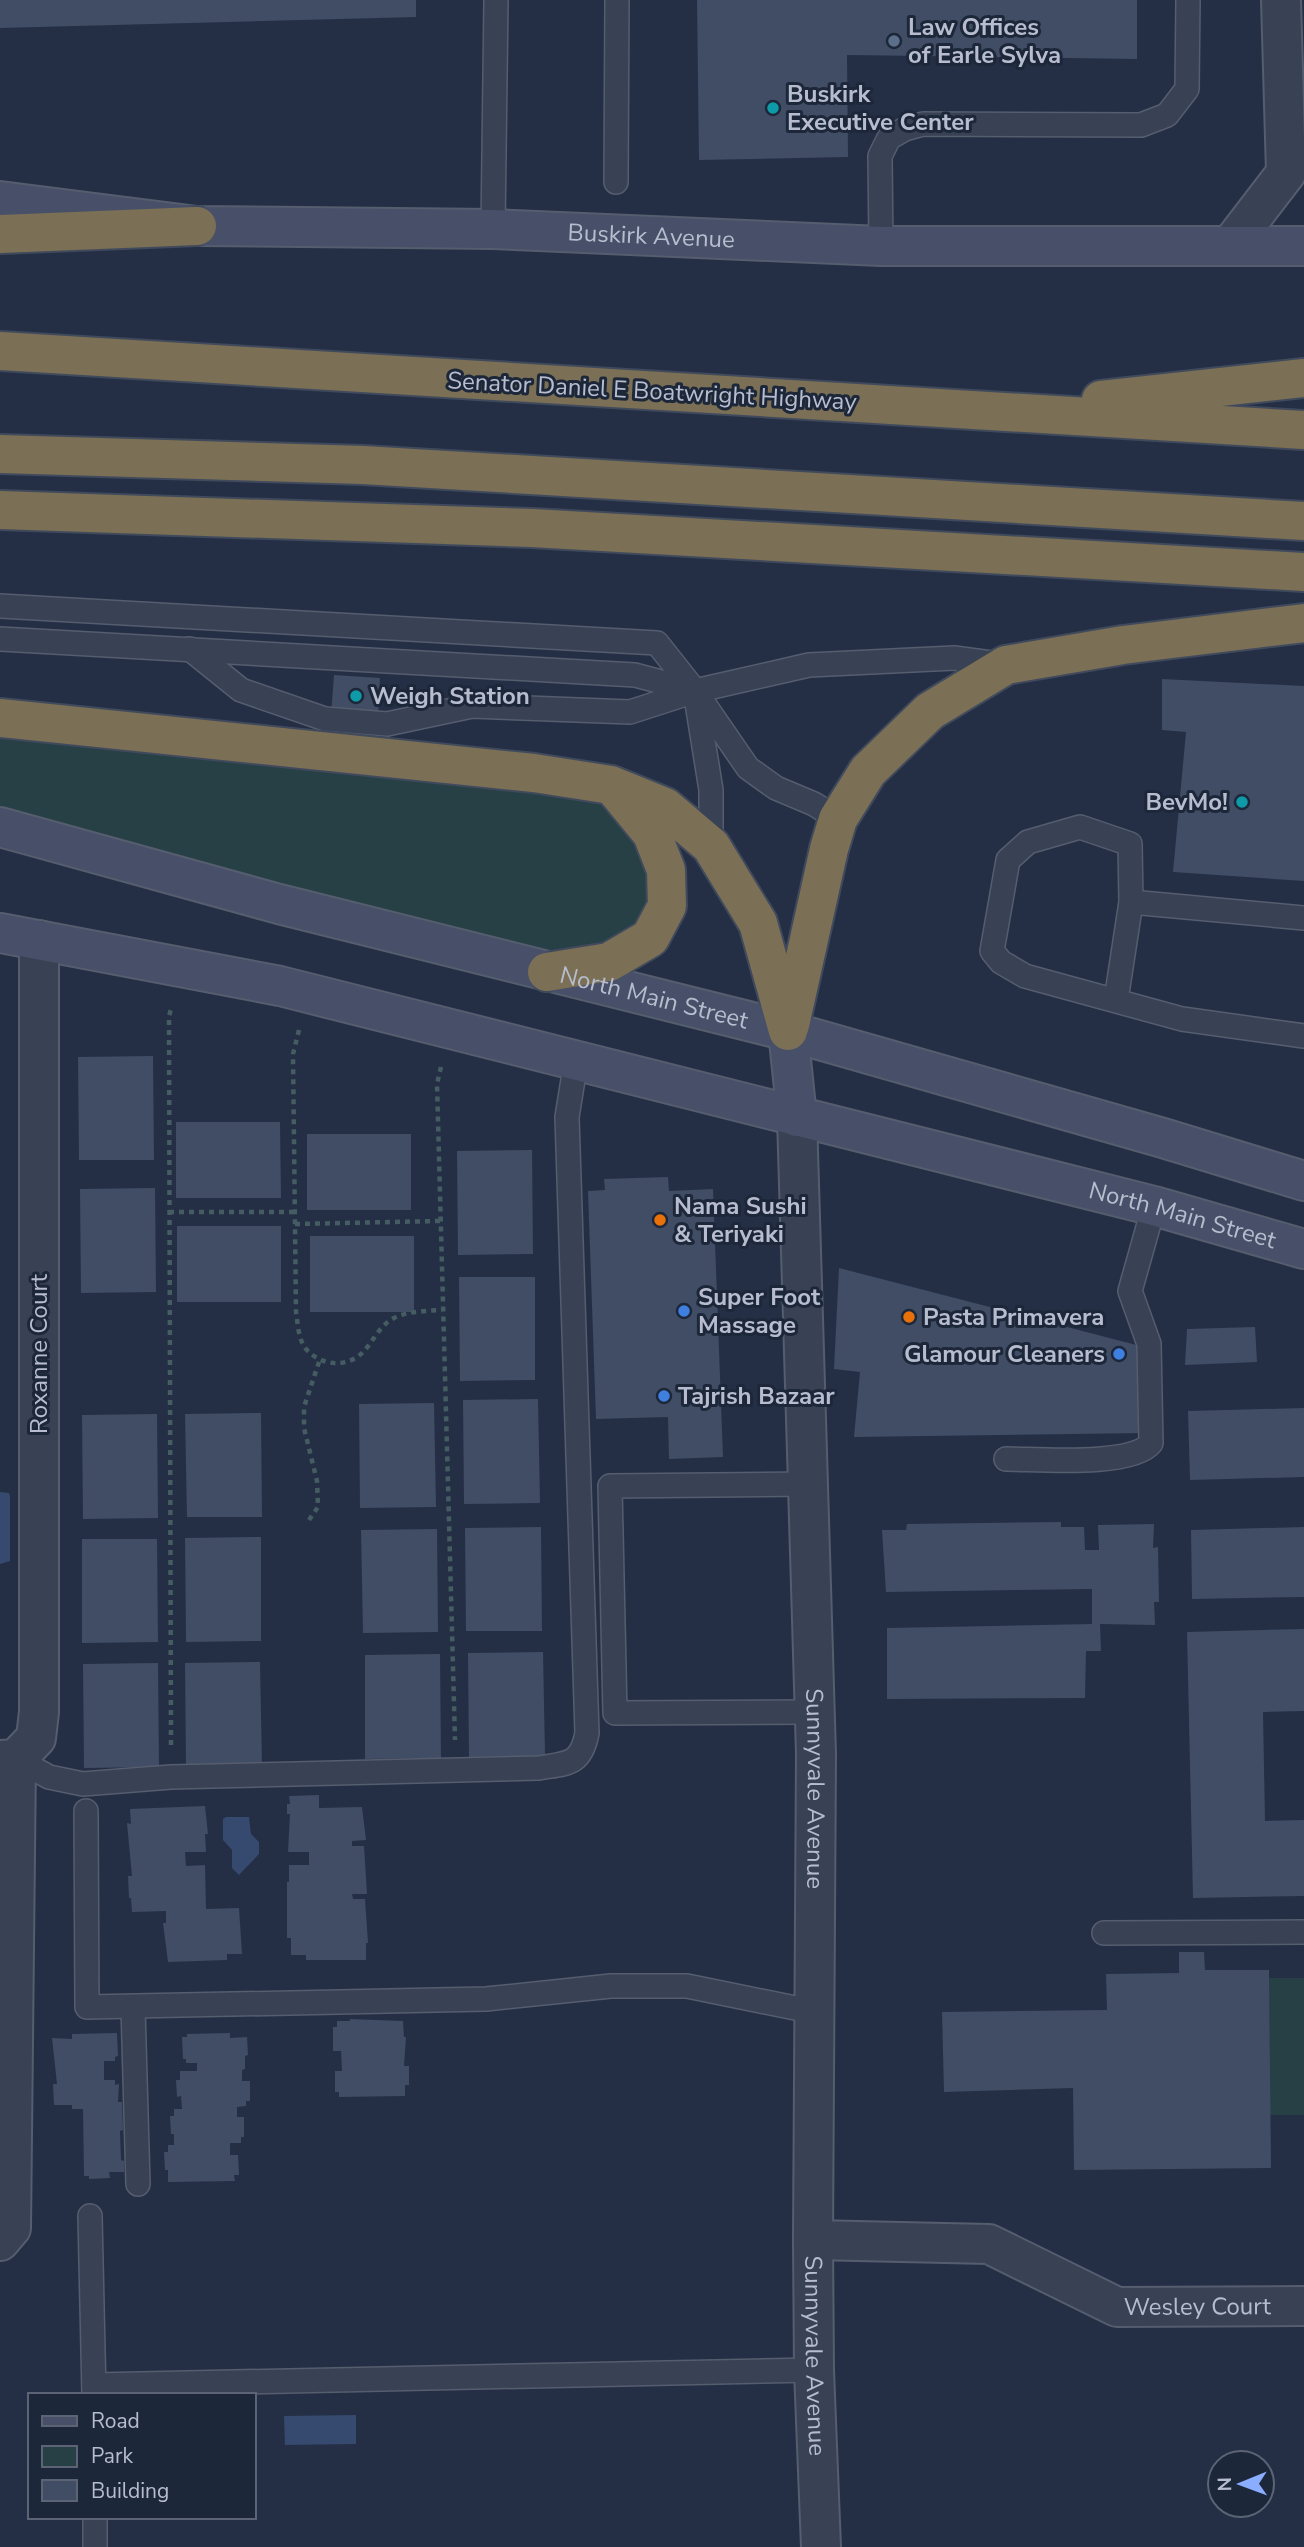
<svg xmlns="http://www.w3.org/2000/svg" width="1304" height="2547" font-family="'Nunito Sans',sans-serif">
	<rect width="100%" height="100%" fill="#242f45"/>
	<!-- green -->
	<g fill="#264046">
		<polygon points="0,718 611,785 652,834 650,938 547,972 0,826"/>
		<polygon points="1269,1978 1304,1978 1304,2115 1270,2115"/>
	</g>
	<!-- water -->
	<g fill="#36496e">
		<polygon points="0,1492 9,1493 10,1496 10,1561 0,1564"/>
		<polygon points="226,1817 249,1817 251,1834 259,1842 259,1854 239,1875 232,1868 232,1850 223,1840 223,1819"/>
		<polygon points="356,2415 356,2444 285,2445 284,2416"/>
	</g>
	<!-- building -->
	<g fill="#404d65">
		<polygon points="0,0 416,0 416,17 0,28"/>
		<polygon points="697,0 1137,0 1137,59 847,55 848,157 699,160"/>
		<polygon points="334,675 380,678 378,718 331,715"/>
		<polygon points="1162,679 1304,686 1304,881 1173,872 1186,732 1162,730"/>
		<polygon points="153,1056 154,1160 79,1160 78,1057"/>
		<polygon points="176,1122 280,1122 281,1198 176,1198"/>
		<rect x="307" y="1134" width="104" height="76"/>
		<polygon points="532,1150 533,1254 458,1255 457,1151"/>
		<polygon points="668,1177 669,1191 713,1189 723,1457 669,1459 668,1417 596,1419 588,1191 605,1190 604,1179"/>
		<polygon points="155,1188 156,1292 81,1293 80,1189"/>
		<rect x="177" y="1226" width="104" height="76"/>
		<rect x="310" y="1236" width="104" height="76"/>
		<polygon points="839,1268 1144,1347 1144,1433 854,1437 860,1372 834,1369"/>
		<polygon points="459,1277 535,1277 535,1380 460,1381"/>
		<polygon points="1255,1327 1257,1362 1185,1365 1187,1329"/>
		<polygon points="538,1399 540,1503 464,1504 463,1400"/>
		<polygon points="434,1403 436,1507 360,1508 359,1404"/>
		<polygon points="1304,1408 1304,1477 1190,1480 1188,1411"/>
		<polygon points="261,1413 262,1517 187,1517 185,1414"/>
		<polygon points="157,1414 158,1518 83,1519 82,1415"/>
		<polygon points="1061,1522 1061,1527 1084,1527 1085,1550 1099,1550 1098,1525 1154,1524 1153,1548 1158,1547 1159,1602 1154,1602 1155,1625 1100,1624 1101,1651 1086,1651 1085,1698 887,1699 887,1628 1092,1624 1092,1589 886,1592 882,1530 906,1530 907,1524"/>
		<polygon points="541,1527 542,1631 466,1631 465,1528"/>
		<polygon points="1304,1527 1304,1597 1192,1599 1191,1530"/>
		<polygon points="437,1529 438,1632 363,1633 361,1530"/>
		<polygon points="261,1537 261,1641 186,1642 185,1538"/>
		<polygon points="82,1539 157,1539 158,1642 82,1643"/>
		<polygon points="1304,1629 1304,1711 1263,1712 1265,1821 1304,1820 1304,1896 1193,1898 1187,1632"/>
		<polygon points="543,1652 545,1756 469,1757 468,1653"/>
		<polygon points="440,1654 441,1758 365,1759 365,1655"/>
		<polygon points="260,1662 262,1766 186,1767 185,1663"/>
		<polygon points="158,1663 159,1767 84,1768 83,1664"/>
		<polygon points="319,1795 319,1808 362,1807 366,1840 352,1841 352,1846 364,1846 367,1894 352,1894 353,1899 365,1899 368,1943 366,1943 366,1960 306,1960 306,1955 291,1955 291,1938 287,1938 287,1882 289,1882 289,1865 309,1865 309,1852 288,1852 290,1814 287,1814 287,1804 290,1804 289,1796"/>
		<polygon points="205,1806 208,1834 205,1834 206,1852 185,1852 186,1866 205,1865 206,1909 239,1908 242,1954 227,1954 227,1960 168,1962 163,1923 166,1923 166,1911 132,1912 131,1898 129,1898 128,1876 132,1876 127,1823 131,1824 130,1809"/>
		<polygon points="1179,1952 1204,1952 1205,1970 1269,1970 1271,2168 1074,2170 1073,2088 944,2092 942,2012 1107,2010 1106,1974 1179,1973"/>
		<polygon points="350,2019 403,2021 404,2037 406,2037 404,2066 409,2066 409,2085 405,2085 405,2096 339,2097 339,2092 335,2092 335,2071 342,2071 341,2051 333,2051 333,2027 337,2027 337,2021 350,2021"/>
		<polygon points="117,2033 118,2056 115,2057 115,2061 104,2061 104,2080 115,2080 115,2085 119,2084 118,2102 122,2102 123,2130 120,2131 121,2160 124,2161 124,2172 109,2172 110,2178 89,2179 89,2176 84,2176 83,2109 72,2109 72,2105 54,2105 53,2084 57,2084 52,2038 72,2039 72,2034"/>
		<polygon points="230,2033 230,2038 247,2037 248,2055 245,2056 245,2069 242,2070 242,2081 250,2081 250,2101 246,2101 246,2106 237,2107 237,2117 244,2117 244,2137 241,2137 241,2143 230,2143 230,2155 238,2155 239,2175 234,2175 235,2181 168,2182 168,2170 165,2170 164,2152 168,2152 168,2145 174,2145 174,2134 171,2134 170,2116 174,2116 174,2109 182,2109 181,2096 177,2097 176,2080 180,2080 180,2071 197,2071 197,2063 186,2063 186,2059 183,2059 182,2037 187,2037 187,2034"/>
	</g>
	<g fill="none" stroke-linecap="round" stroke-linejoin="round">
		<!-- lane casing -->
		<g stroke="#555d6f" stroke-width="26">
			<g id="lane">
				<polyline points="616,182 617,0"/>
				<polyline points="493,229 496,0"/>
				<polyline points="881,246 880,156 889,138 905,129 923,124 1141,125 1167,115 1187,89 1188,0"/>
				<polyline points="0,606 657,643 695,691 748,768 776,788 814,804 838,819"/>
				<polyline points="0,639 635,675 695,691"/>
				<polyline points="190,649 241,690 325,719 387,724 472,706 630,712 695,691 809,665 954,658 1006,665"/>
				<polyline points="696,697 711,790 711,846"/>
				<polyline points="1131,902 1304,918"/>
				<polyline points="1116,1000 1131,902 1130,844 1080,827 1028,842 1008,860 992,951 1001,962 1025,976 1182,1019 1304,1036"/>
				<path d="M1006,1459C1038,1459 1132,1467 1151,1443L1149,1344L1130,1291L1154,1206"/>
				<polyline points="808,1484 610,1486 615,1713 815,1712"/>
				<path d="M16,1759L49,1777L83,1784L171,1777L539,1768C568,1763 581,1765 587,1733L567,1117L576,1061"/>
				<polyline points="86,1811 87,2007 486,1999 611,1986 687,1986 815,2012"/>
				<polyline points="1104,1933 1304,1932"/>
				<polyline points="133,2007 138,2184"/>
				<polyline points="90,2216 94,2395"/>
				<polyline points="94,2385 814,2370"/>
				<polyline points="95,2517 95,2547"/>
			</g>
		</g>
		<!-- street casing -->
		<g stroke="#555d6f" stroke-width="42">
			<g id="street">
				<polyline points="1230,246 1286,173 1281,0"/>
				<path id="s1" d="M797,1117L816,1754L813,2240L814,2370L821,2547"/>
				<polyline points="0,1760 16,1759 36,1738 39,1712 39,940"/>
				<path id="s2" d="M813,2240L989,2244L1117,2307L1304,2306"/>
				<polyline points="0,2241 11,2228 16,1759"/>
			</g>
		</g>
		<!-- secondary casing -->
		<g stroke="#555d6f" stroke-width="42">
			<g id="secondary">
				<path id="s3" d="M0,201L197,226L493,229L881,246H1304"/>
				<path id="s4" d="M0,827L279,904L788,1031L1163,1138L1304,1181"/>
				<path id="s5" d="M0,933L280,986L1154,1206L1304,1249"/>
				<polyline points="788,1031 797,1117"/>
			</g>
		</g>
		<!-- highway casing -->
		<g stroke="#414a5c" stroke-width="42">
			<g id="highway">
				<polyline points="0,234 197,226"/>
				<polyline points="0,351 1304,430"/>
				<polyline points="1101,400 1304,378"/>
				<polyline points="0,454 363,465 1304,521"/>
				<polyline points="0,510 532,528 1304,572"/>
				<polyline points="0,718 534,773 611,785 665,807 711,846 758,923 788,1031"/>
				<polyline points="547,972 609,962 650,938 667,906 666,870 652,834 615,789"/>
				<polyline points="790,1025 829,849 838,819 868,771 930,711 1006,665 1123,645 1304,623"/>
			</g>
		</g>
		<!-- path -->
		<g stroke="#455d62" stroke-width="4.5" stroke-dasharray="5 5" stroke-linecap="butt">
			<path d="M299,1030L293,1054L296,1312C298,1324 298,1339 306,1349C322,1367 349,1368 364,1351C374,1340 380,1325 394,1318C408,1311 426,1311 442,1310"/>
			<polyline points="441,1067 437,1084 455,1740"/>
			<polyline points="169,1212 295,1212"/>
			<polyline points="295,1224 440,1221"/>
			<polyline points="309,1520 318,1507 317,1481 304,1428 304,1407 320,1359"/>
			<polyline points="171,1745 169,1016 172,1006"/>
		</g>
		<!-- lane -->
		<use href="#lane" stroke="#394255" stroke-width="23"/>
		<!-- street -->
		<use href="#street" stroke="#394255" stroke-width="38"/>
		<!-- secondary -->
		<use href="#secondary" stroke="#475068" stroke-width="38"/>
		<!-- highway -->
		<use href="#highway" stroke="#7b7055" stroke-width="38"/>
	</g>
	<!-- markers -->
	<circle fill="#5c6f8a" stroke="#1d273a" stroke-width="2.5" cx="894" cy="41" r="7"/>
	<g fill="#0f9aa8" stroke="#1d273a" stroke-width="2.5">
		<circle cx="773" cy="108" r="7"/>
		<circle cx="356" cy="696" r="7"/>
		<circle cx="1242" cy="802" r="7"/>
	</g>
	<g fill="#e8710a" stroke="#1d273a" stroke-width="2.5">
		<circle cx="660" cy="1220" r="7"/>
		<circle cx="909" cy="1317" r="7"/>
	</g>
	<g fill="#3f7fe0" stroke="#1d273a" stroke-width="2.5">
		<circle cx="684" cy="1311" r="7"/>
		<circle cx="1119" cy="1354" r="7"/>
		<circle cx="664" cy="1396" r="7"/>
	</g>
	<g text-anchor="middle" stroke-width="6" stroke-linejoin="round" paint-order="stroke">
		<!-- poi labels -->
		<g font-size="24" font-weight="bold" fill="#b7bdce" stroke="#1d273a" text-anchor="start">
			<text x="908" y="35">Law Offices<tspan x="908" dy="28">of Earle Sylva</tspan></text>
			<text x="787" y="102">Buskirk<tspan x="787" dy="28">Executive Center</tspan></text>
			<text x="370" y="704">Weigh Station</text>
			<text x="1228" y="810" text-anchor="end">BevMo!</text>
			<text x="674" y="1214">Nama Sushi<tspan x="674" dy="28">&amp; Teriyaki</tspan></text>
			<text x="698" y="1305">Super Foot<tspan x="698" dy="28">Massage</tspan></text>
			<text x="923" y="1325">Pasta Primavera</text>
			<text x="1105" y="1362" text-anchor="end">Glamour Cleaners</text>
			<text x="678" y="1404">Tajrish Bazaar</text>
		</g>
		<!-- street labels -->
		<g font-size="24" fill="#b7bdce" stroke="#1d273a">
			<text dy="8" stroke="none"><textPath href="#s3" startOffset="653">Buskirk Avenue</textPath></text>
			<text transform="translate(652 391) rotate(3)" y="8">Senator Daniel E Boatwright Highway</text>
			<text dy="8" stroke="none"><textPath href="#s4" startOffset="676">North Main Street</textPath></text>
			<text dy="8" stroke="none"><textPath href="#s5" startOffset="1216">North Main Street</textPath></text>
			<text transform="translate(39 1354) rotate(-90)" y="8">Roxanne Court</text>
			<text dy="8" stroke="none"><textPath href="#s1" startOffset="672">Sunnyvale Avenue</textPath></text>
			<text dy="8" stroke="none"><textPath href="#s2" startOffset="399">Wesley Court</textPath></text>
			<text dy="8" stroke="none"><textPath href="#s1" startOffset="1239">Sunnyvale Avenue</textPath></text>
		</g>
	</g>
	<!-- legend -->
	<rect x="28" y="2393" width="228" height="126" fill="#1d273a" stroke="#5b6375" stroke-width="2"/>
	<rect x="42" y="2416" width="35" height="10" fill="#475068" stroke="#5b6375" stroke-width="2"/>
	<text x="91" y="2428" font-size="21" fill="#b7bdce">Road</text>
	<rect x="42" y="2446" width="35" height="21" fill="#264046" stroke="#5b6375" stroke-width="2"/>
	<text x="91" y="2463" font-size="21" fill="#b7bdce">Park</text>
	<rect x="42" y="2480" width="35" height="21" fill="#404d65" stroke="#5b6375" stroke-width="2"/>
	<text x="91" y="2498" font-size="21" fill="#b7bdce">Building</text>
	<!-- north arrow -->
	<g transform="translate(1241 2484) rotate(269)"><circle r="33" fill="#1d273a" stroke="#5b6375" stroke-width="2"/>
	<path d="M0-5L12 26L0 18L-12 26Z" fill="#8badff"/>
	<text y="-10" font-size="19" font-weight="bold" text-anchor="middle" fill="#b7bdce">N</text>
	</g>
</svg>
